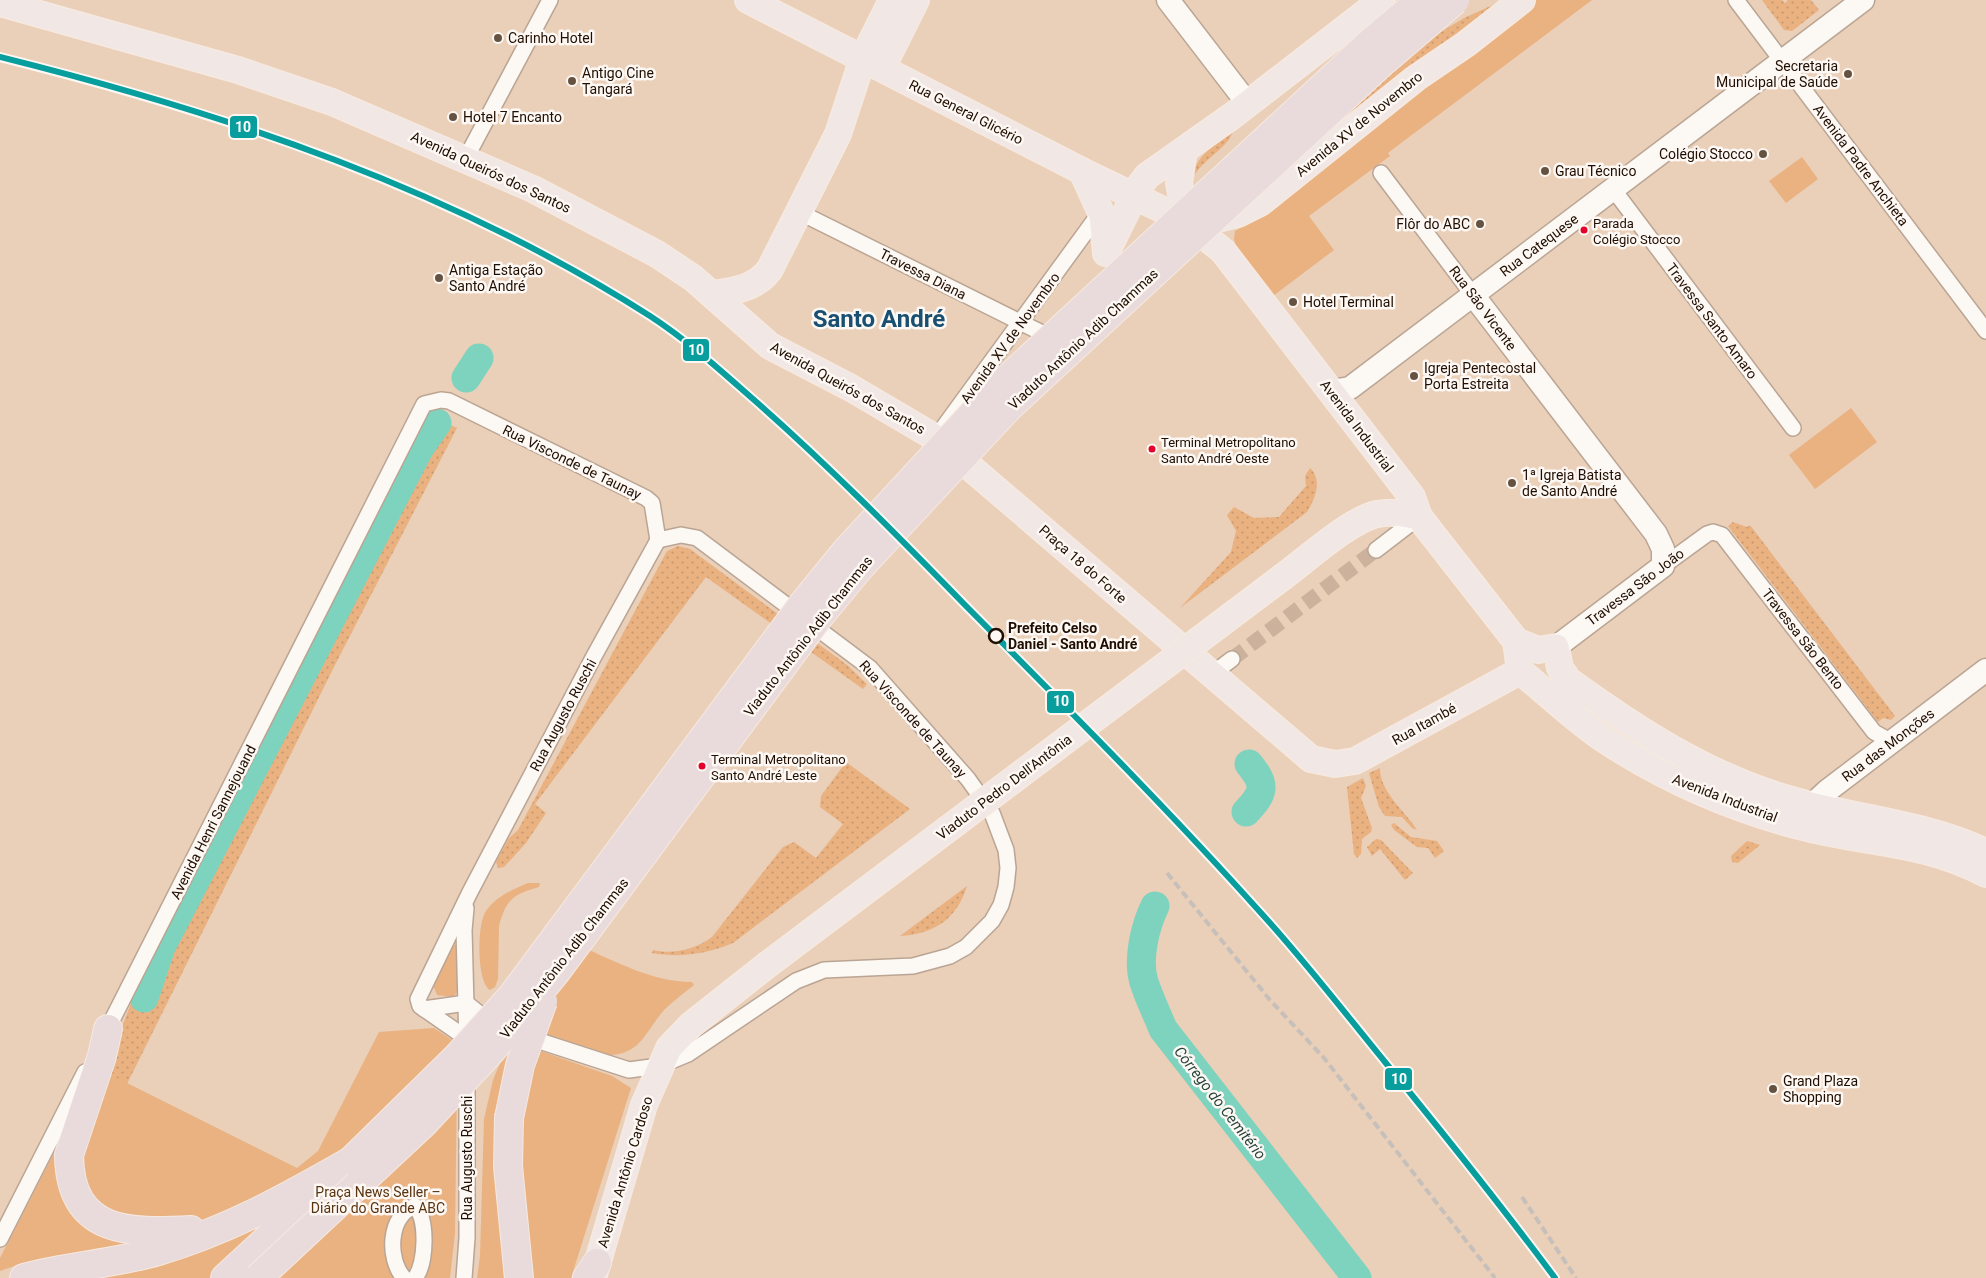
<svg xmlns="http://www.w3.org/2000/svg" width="1986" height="1278" font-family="Roboto,sans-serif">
	<defs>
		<pattern id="grass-dots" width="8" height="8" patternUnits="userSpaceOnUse" patternTransform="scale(1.25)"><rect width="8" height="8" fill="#eab281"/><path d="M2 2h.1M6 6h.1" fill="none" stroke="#c8986e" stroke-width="1.8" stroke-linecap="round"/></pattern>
	</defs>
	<rect width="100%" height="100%" fill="#eacfb9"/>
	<!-- grass -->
	<g fill="url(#grass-dots)">
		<polygon points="1504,0 1275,179 1411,50 1464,18"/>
		<polygon points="1762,0 1782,0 1785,3 1788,0 1811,0 1819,10 1792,31 1784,30"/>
		<path d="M1233,131C1228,149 1202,159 1192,179C1194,156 1216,145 1233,131Z"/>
		<polygon points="443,421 457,428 335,665 127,1084 105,1072 140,979 425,425 429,422"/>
		<path d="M1310,468C1323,480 1315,499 1307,512L1180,608L1231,552L1236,531L1227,515L1234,507L1254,518L1279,517L1306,486L1305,476Z"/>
		<polygon points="1733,522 1747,527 1750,525 1895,716 1891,720 1883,718 1878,722 1728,526"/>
		<polygon points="678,546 690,549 847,665 867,684 863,689 706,577 535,804 546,813 526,843 504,867 498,868 496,862 509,838 518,830 667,551"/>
		<path d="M846,762L910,809L733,943C707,954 680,958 652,953L653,950C673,955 696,949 712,937L783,847L794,842L816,858L843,824L820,807L821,796Z"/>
		<path d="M1380,768C1379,791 1406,812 1417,830L1412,828L1402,817L1385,816L1379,807L1369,773Z"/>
		<polygon points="1363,778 1366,786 1361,798 1372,828 1371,832 1362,839 1361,854 1357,858 1354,854 1347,787"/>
		<polygon points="1394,823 1411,837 1437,841 1444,851 1435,858 1428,848 1417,847 1394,830 1391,825"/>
		<polygon points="1376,839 1381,840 1413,873 1405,880 1380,849 1372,856 1367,847"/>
		<polygon points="1747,841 1760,845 1738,863 1732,862 1731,856"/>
		<path d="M967,886C957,919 934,934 900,936Z"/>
	</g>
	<!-- park -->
	<g fill="#eab281">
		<polygon points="1529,0 1592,0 1405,140 1388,153 1390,156 1309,216 1334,250 1273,296 1236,246 1234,239 1235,231 1269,213"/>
		<polygon points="1802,157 1818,179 1786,203 1769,181"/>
		<polygon points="1851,408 1877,442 1815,489 1789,455"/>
		<path d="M528,883H540L539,887C514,894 506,899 499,926L498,979L495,987L490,990C476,981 477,923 486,911C496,896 512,890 528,883Z"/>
		<polygon points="454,945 459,945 459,990 453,997 437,995 433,985"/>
		<path d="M580,946C615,961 652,982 692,982L694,985C684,993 673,1001 664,1010C646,1031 640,1055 609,1055L513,1024Z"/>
		<path d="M434,1028L455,1042L457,1082L455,1233L450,1278H98L130,1272L123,1245L20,1264L0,1271V1258L75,1112L70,1204L125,1215C55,1191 90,1124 105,1072L297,1168L318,1151L379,1032Z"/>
		<polygon points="515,1042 612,1076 631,1088 571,1278 533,1278 530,1260 503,1264 504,1278 477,1278 480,1256 484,1119 493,1080 507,1046"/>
	</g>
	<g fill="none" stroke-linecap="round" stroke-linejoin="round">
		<!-- river -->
		<g stroke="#7dd3be" stroke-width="29">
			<polyline points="466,378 479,358"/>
			<path d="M1246,812C1265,792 1266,785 1249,764"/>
			<path d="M1155,906C1145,926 1137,960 1144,982C1149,998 1157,1014 1163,1029L1357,1278"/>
			<polyline points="144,998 161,947 419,449 437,423"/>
		</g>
		<!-- street-tunnel -->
		<polyline stroke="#ccb29d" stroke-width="15" stroke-dasharray="15 8" stroke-linecap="butt" points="1232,659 1376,550"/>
		<!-- street casing -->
		<g stroke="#baa594" stroke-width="18">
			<g id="street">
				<polyline points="1736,0 1986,331"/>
				<polyline points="466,158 550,0"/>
				<polyline points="1381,173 1473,295"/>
				<polyline points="1613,189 1793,428"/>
				<polyline points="799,212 1048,336"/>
				<polyline points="940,432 1096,218 1102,215"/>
				<polyline points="1376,550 1419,517"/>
				<polyline points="1663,566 1707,534 1713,532 1722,535 1874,732 1892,742"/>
				<polyline points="1211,675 1232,659"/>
				<polyline points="466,908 464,930 467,1044"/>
				<polyline points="466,1003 495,1026"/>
				<polyline points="424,1009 466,1003"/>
				<polyline points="105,1034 424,404 441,400 449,401 646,498 652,503 658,540"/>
				<polyline points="524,1036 629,1070 659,1066 688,1054 796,981 824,970 913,966 950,956 966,947 992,921 1001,905 1006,887 1008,868 1006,850 992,813 968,779 870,668 697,538 681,535 658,540"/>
				<polyline points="466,1038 420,1006 418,999 470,892 593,658 658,540"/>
				<polyline points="0,1239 85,1072"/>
				<path d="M404,1278C387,1259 388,1216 415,1206C428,1220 426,1264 415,1278"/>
				<polyline points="464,1278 467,1238 467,1077"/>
			</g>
		</g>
		<!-- secondary casing -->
		<g stroke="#baa594" stroke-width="25">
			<g id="secondary">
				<polyline points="1168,0 1248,104"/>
				<polyline points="1473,295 1656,534 1663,549 1663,566 1556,647"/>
				<polyline points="1331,391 1350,388 1863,0"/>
				<polyline points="1800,816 1827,791 1986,670"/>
			</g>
		</g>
		<!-- primary casing -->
		<g stroke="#f6e9e0" stroke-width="28">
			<g id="primary">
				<polyline points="748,0 1082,171 1186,221 1223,251 1412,497 1419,517 1516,641 1520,671"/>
				<polyline points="0,3 238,70 332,102 533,189 657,254 693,278 770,346 851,388 936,438 1311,759 1335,764 1355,761 1520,671"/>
				<polyline points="882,68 916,0"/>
				<polyline points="1184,151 1179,183 1186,221"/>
				<polyline points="1082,171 1102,215 1106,253"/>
				<polyline points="1206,222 1238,214 1260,203 1416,78 1466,44 1522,0"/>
				<polyline points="1106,253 1138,188 1147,176 1232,116 1382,0"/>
				<path d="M712,294C734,291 757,288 770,269L838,134L863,58L892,0"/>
				<path d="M1284,576C1307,559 1350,520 1377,514C1392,511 1406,514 1419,517"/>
				<path d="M1516,641L1538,650L1556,647L1560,668L1568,680C1637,730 1709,777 1792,800C1857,819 1924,823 1986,852"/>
				<path d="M1520,671C1547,693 1573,718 1602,738C1664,779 1734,810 1807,828C1870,844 1926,842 1986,874"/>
				<polyline points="593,1278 644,1105 669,1048 691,1025 767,965"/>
			</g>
		</g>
		<!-- highway casing -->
		<g stroke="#f6e9e0" stroke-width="30">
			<g id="highway">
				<path d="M108,1029L102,1056L69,1155C70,1235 130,1233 191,1230"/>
				<polyline points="509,1118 508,1166 519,1278"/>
				<path d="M24,1278C68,1266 114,1264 158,1251C229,1230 288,1197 351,1161"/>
				<polyline points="225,1278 317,1193"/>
				<polyline points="587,1278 597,1263"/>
			</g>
		</g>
		<!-- street -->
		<use href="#street" stroke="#fcf8f4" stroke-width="15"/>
		<!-- secondary -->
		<use href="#secondary" stroke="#fcf8f4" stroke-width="22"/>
		<!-- primary -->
		<use href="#primary" stroke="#f1e7e5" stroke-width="25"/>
		<!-- highway -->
		<use href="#highway" stroke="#e9dbdb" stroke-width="28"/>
		<!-- rail -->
		<g stroke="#c7c0ba" stroke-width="4" stroke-dasharray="8 4" stroke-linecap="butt">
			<polyline points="1167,873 1270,1000 1324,1058 1495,1278"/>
			<polyline points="1522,1197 1576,1278"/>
		</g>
		<!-- primary-bridge casing -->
		<g stroke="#f6e9e0" stroke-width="28" stroke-linecap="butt">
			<polyline id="primary-bridge" points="767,965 1284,576"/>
		</g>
		<!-- highway-bridge casing -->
		<g stroke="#f6e9e0" stroke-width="30" stroke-linecap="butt">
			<g id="highway-bridge">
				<polyline points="509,1118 520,1065 543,1001"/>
				<polyline points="351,1161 457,1057 512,996 803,604 846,551 993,392 1370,43 1421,0"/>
				<polyline points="258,1278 424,1123 493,1049 556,972 818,618 861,566 1009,407 1385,60 1455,0"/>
			</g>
		</g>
		<!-- primary-bridge -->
		<use href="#primary-bridge" stroke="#f1e7e5" stroke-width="25"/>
		<!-- highway-bridge -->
		<use href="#highway-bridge" stroke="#e9dbdb" stroke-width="28"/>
		<!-- rail-1 casing -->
		<g stroke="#fdf8f4" stroke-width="10">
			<path id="rail-1" d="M0,57C228,114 451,189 650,316C687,340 720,370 753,399C827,464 896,534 965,605C1065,706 1166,807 1261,913C1305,961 1344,1012 1385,1062C1443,1133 1500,1204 1555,1278"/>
		</g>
		<!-- rail-1 -->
		<use href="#rail-1" stroke="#089e9d" stroke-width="6"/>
	</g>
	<!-- markers -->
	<g fill="#665241" stroke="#fdf8f4" stroke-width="2">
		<circle cx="498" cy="38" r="5"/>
		<circle cx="1848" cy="74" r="5"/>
		<circle cx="572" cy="81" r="5"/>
		<circle cx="453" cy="117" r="5"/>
		<circle cx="1763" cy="154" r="5"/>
		<circle cx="1545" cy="171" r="5"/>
		<circle cx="1480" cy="224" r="5"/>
		<circle cx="439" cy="278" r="5"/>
		<circle cx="1293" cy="302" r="5"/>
		<circle cx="1414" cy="376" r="5"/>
		<circle cx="1512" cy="483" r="5"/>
		<circle cx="1773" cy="1089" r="5"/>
	</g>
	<g fill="#e4002b" stroke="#fdf8f4" stroke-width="2">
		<circle cx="1584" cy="230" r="4.5"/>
		<circle cx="1152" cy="449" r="4.5"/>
		<circle cx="702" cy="766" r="4.5"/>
	</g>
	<circle fill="#fdf8f4" stroke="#1f0e01" stroke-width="2.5" cx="996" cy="636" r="7"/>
	<g text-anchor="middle" stroke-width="5" stroke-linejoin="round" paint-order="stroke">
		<!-- bus labels -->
		<g font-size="13" fill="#1f0e01" stroke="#fdf8f4" text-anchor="start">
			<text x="1593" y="228">Parada<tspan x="1593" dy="16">Colégio Stocco</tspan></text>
			<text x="1161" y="447">Terminal Metropolitano<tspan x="1161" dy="16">Santo André Oeste</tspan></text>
			<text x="711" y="764">Terminal Metropolitano<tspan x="711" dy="16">Santo André Leste</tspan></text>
		</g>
		<!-- poi labels -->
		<g font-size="14" fill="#1f0e01" stroke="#fdf8f4" text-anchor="start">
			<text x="508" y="43">Carinho Hotel</text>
			<text x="1838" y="71" text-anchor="end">Secretaria<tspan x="1838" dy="16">Municipal de Saúde</tspan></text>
			<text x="582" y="78">Antigo Cine<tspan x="582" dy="16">Tangará</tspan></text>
			<text x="463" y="122">Hotel 7 Encanto</text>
			<text x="1753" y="159" text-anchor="end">Colégio Stocco</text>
			<text x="1555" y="176">Grau Técnico</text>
			<text x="1470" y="229" text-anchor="end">Flôr do ABC</text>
			<text x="449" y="275">Antiga Estação<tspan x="449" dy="16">Santo André</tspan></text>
			<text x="1303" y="307">Hotel Terminal</text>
			<text x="1424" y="373">Igreja Pentecostal<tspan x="1424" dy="16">Porta Estreita</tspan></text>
			<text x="1522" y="480">1ª Igreja Batista<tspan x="1522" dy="16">de Santo André</tspan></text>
			<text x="1783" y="1086">Grand Plaza<tspan x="1783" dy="16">Shopping</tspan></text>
		</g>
		<!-- street labels -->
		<g font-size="14" fill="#1f0e01" stroke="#fdf8f4">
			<text transform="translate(966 112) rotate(27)" y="5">Rua General Glicério</text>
			<text transform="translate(1359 124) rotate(-39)" y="5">Avenida XV de Novembro</text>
			<text transform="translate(1861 165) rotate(53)" y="5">Avenida Padre Anchieta</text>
			<text transform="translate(491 172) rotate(25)" y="5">Avenida Queirós dos Santos</text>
			<text transform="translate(1539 245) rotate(-37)" y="5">Rua Catequese</text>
			<text transform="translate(923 274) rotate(27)" y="5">Travessa Diana</text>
			<text transform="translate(1483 308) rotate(53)" y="5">Rua São Vicente</text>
			<text transform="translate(1712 321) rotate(53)" y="5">Travessa Santo Amaro</text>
			<text transform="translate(1010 338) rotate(-54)" y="5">Avenida XV de Novembro</text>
			<text transform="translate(1083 339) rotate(-43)" y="5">Viaduto Antônio Adib Chammas</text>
			<text transform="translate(848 388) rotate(29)" y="5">Avenida Queirós dos Santos</text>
			<text transform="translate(1357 426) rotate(53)" y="5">Avenida Industrial</text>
			<text transform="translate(572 462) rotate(26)" y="5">Rua Visconde de Taunay</text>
			<text transform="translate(1083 564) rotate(41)" y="5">Praça 18 do Forte</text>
			<text transform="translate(1635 587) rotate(-37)" y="5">Travessa São João</text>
			<text transform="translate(808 636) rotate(-52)" y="5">Viaduto Antônio Adib Chammas</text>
			<text transform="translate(1803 639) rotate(52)" y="5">Travessa São Bento</text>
			<text transform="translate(563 715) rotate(-62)" y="5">Rua Augusto Ruschi</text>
			<text transform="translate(913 719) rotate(48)" y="5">Rua Visconde de Taunay</text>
			<text transform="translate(1424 724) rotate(-29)" y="5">Rua Itambé</text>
			<text transform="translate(1888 745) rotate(-37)" y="5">Rua das Monções</text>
			<text transform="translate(1004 787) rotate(-37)" y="5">Viaduto Pedro Dell'Antônia</text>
			<text transform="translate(1725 798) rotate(21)" y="5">Avenida Industrial</text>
			<text transform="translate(213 822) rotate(-63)" y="5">Avenida Henri Sannejouand</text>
			<text transform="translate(564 958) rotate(-52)" y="5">Viaduto Antônio Adib Chammas</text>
			<text transform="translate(467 1158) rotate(-90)" y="5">Rua Augusto Ruschi</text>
			<text transform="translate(625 1172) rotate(-73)" y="5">Avenida Antônio Cardoso</text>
		</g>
		<!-- stop labels -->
		<g font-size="14" font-weight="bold" fill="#1f0e01" stroke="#fdf8f4" text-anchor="start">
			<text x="1008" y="633">Prefeito Celso<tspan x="1008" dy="16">Daniel - Santo André</tspan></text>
		</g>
		<!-- park labels -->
		<g font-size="14" fill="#59330f" stroke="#fdf8f4">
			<text x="378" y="1197">Praça News Seller –<tspan x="378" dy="16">Diário do Grande ABC</tspan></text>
		</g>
		<!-- water labels -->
		<g font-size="15" font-style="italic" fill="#26433d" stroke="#fdf8f4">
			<text transform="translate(1220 1103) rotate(52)" y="5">Córrego do Cemitério</text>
		</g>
		<!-- town labels -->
		<g font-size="24" font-weight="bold" fill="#195072" stroke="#fdf8f4">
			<text x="879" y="327">Santo André</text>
		</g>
	</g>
	<g stroke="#fdf8f4" stroke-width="2">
		<rect x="229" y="115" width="29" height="24" rx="5" fill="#089e9d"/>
		<rect x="682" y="338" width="28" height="24" rx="5" fill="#089e9d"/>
		<rect x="1046" y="690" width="29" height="24" rx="5" fill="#089e9d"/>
		<rect x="1384" y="1067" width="29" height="24" rx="5" fill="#089e9d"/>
	</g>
	<g font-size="14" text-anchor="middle" font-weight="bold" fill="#fff">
		<text x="243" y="132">10</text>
		<text x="696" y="355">10</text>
		<text x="1061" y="706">10</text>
		<text x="1399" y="1084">10</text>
	</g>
</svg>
